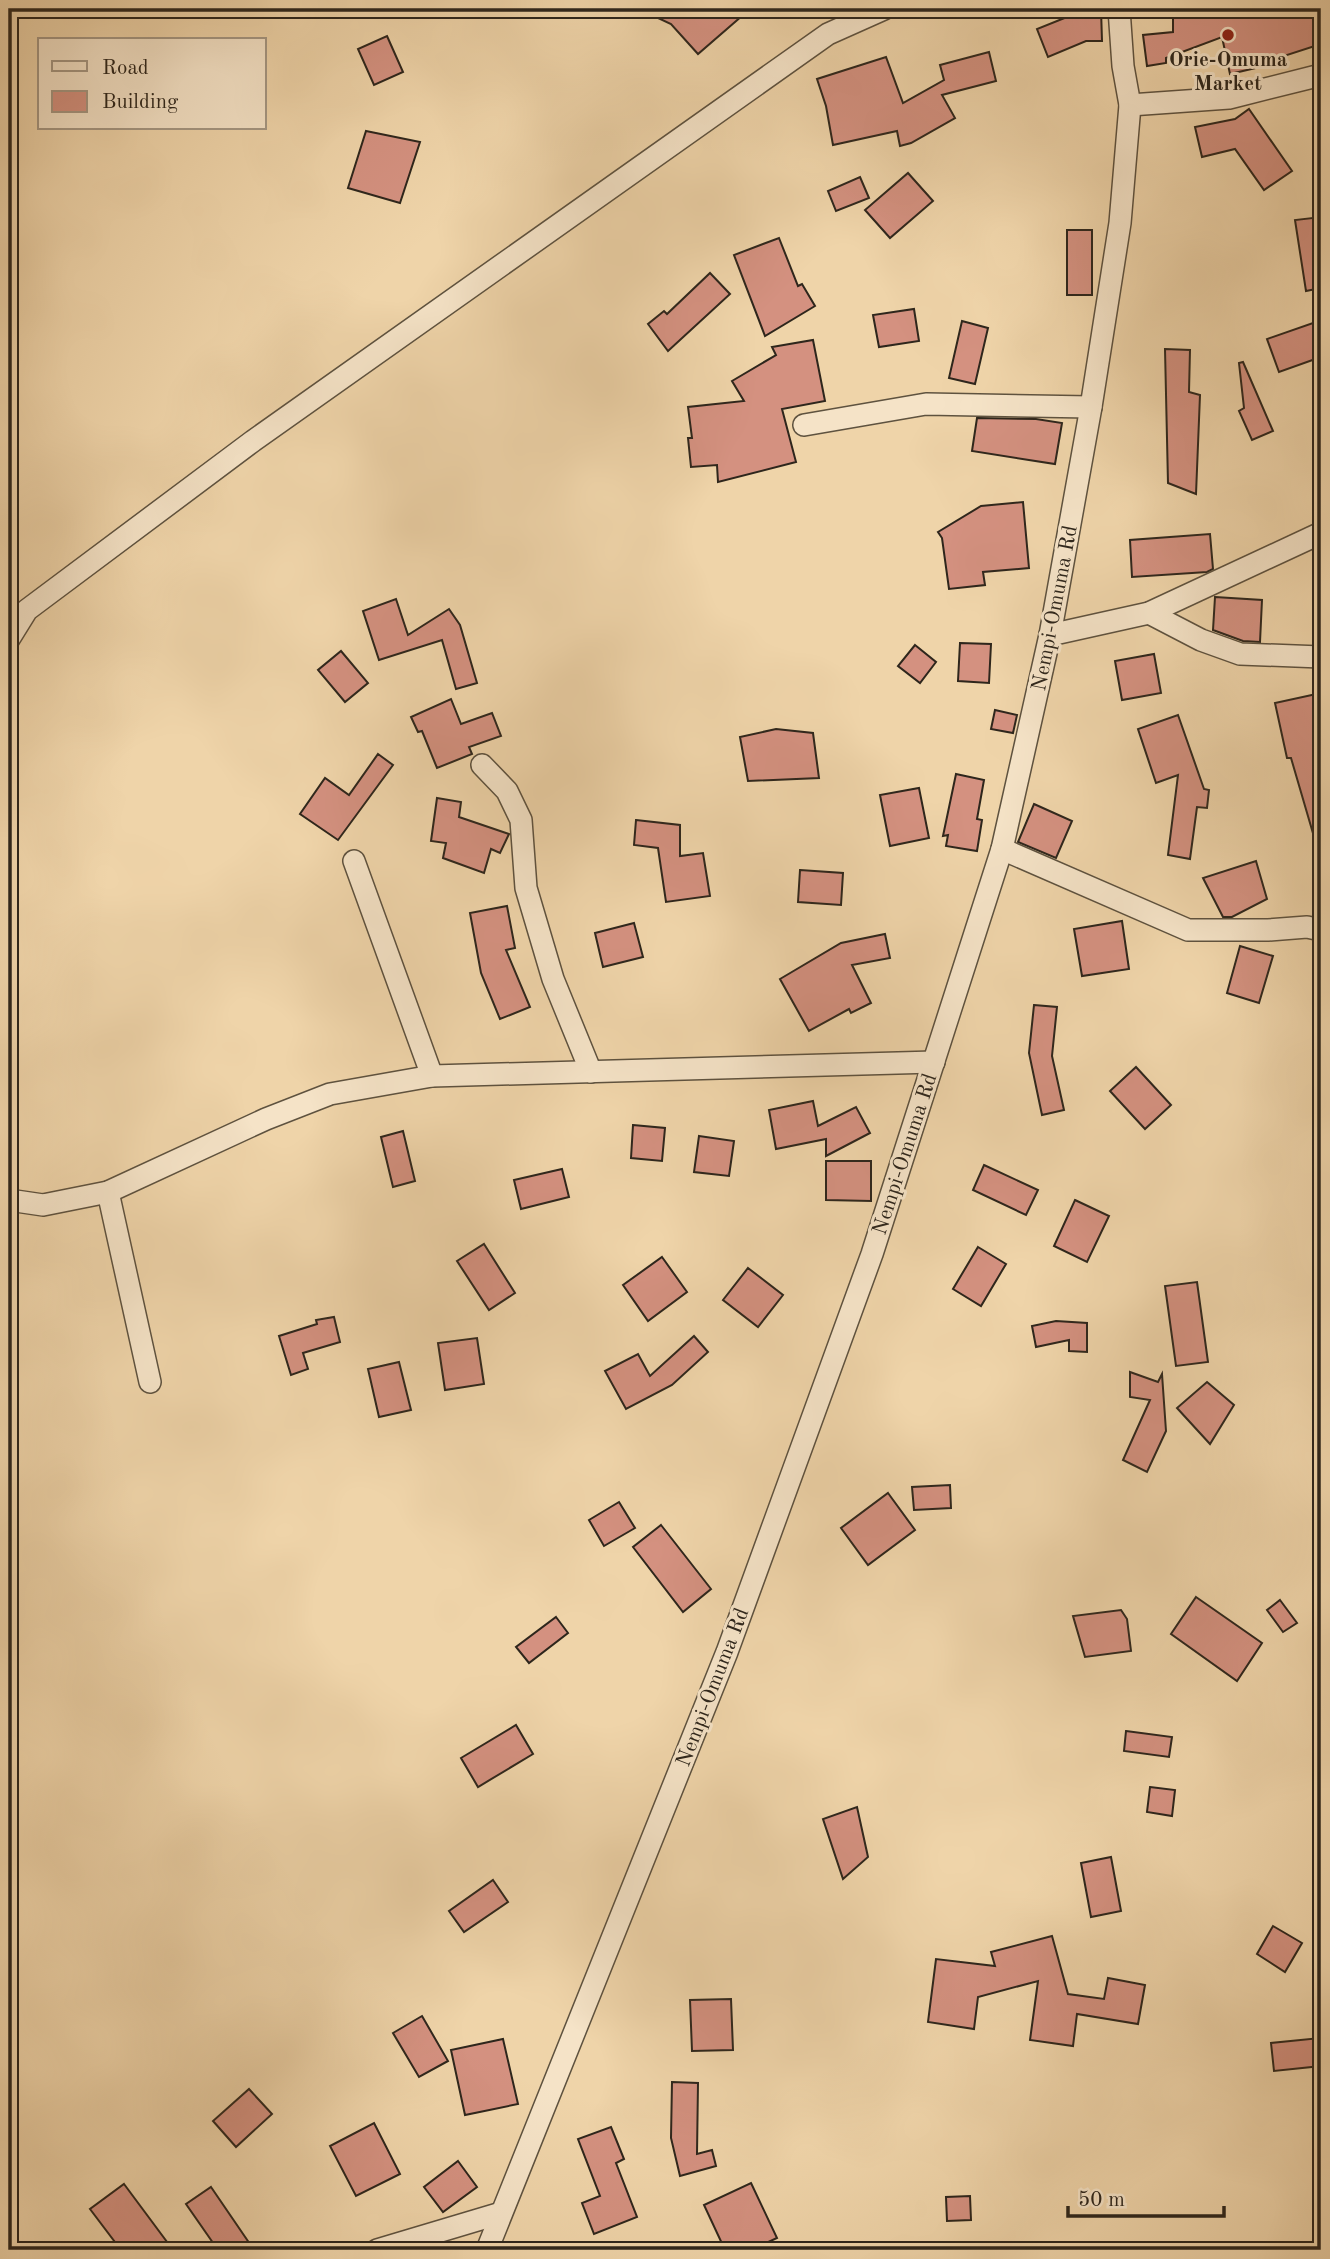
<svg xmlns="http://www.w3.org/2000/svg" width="1330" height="2259" font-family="'Old Standard TT',serif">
	<rect width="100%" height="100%" fill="#efd4a9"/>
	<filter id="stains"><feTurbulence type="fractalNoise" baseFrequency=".00286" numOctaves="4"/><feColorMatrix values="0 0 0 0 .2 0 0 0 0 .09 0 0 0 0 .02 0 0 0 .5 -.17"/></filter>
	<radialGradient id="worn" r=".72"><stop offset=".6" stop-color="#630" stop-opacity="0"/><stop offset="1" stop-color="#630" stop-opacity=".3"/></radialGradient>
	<!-- building -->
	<g fill="#d49180" stroke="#2e261c" stroke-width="2">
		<polygon points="639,9 750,9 698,54 671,24"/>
		<polygon points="1077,9 1101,9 1102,41 1086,41 1048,57 1037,29 1077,13"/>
		<polygon points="1173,9 1321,9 1321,44 1259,64 1260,67 1230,74 1222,37 1166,58 1166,63 1147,66 1143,35 1173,32"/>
		<polygon points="387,36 403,72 374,85 358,49"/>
		<polygon points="989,52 996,81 942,95 955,118 911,143 900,146 897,131 833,145 826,106 817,79 886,57 903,103 944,80 940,65"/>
		<polygon points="1249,109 1292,171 1264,190 1235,149 1202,157 1195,127 1235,119"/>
		<polygon points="366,131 420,142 400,203 348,188"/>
		<polygon points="908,173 933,201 890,238 865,210"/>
		<polygon points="860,177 869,198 836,211 828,191"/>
		<polygon points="1321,217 1321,288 1306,291 1295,220"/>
		<rect x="1067" y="230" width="25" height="65"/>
		<polygon points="779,238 798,286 802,284 815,306 765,336 734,255"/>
		<polygon points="710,273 730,294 668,351 648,324 664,311 667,314"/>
		<polygon points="914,309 919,341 879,347 873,315"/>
		<polygon points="962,321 988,328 975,384 949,378"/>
		<polygon points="1313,323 1321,346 1321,357 1279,372 1267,339"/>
		<polygon points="813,340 825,401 782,409 796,462 718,482 717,465 691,467 688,438 692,438 688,407 744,401 732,381 776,355 772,347"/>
		<polygon points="1165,349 1190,350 1189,392 1200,395 1196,494 1168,483"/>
		<polygon points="1243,362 1273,431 1252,440 1239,411 1244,408 1239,363"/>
		<polygon points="977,418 1036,419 1062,423 1055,464 972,451"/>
		<polygon points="1023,502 1029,568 983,572 985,585 949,589 942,538 938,532 981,506"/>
		<polygon points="1210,534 1213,569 1207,572 1132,577 1130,540"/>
		<polygon points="1215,597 1262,600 1260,642 1243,641 1213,630"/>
		<polygon points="396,599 408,635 449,609 460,625 477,683 456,689 442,640 379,660 363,611"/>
		<polygon points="960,643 991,644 989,683 958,681"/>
		<polygon points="915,645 936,662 920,683 898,666"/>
		<polygon points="341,651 368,683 345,702 318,670"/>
		<polygon points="1154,654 1161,693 1122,700 1115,661"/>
		<polygon points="1321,693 1321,847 1317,847 1291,758 1287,758 1275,703"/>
		<polygon points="451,699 461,724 492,713 501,736 469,747 472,754 437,768 422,731 418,732 411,717"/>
		<polygon points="995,710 1017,715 1013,733 991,729"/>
		<polygon points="1178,715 1204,789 1209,790 1207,808 1197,807 1190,859 1168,855 1178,775 1156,783 1138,729"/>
		<polygon points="776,729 813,733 819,778 748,781 740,737"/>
		<polygon points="378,754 393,765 338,840 300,814 325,778 349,795"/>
		<polygon points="956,774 984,780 977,819 982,820 977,851 946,846 948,835 943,836"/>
		<polygon points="919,788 929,838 890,846 880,795"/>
		<polygon points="437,798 461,802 459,817 509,834 500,853 491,849 484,873 443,858 446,843 431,841"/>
		<polygon points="1034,804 1072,821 1056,858 1018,842"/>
		<polygon points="636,820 680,825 680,856 703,853 710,896 666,902 658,848 634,845"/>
		<polygon points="1256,861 1267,899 1232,917 1223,917 1203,878"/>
		<polygon points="800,870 843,873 841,905 798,902"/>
		<polygon points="507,906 515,948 506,950 530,1007 500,1019 481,973 470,913"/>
		<polygon points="1122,921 1129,969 1082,976 1074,929"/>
		<polygon points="634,923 643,957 603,967 595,933"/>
		<polygon points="885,934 890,958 852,965 871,1003 851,1013 849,1009 809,1031 780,979 841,943"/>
		<polygon points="1240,946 1273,956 1259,1003 1227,993"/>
		<polygon points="1034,1005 1057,1007 1052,1056 1064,1110 1042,1115 1029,1053"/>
		<polygon points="1136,1067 1171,1105 1145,1129 1110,1091"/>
		<polygon points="813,1101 818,1126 856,1107 870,1133 826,1156 826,1139 776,1149 769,1110"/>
		<polygon points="633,1125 665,1128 662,1161 631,1158"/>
		<polygon points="403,1131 415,1181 393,1187 381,1137"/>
		<polygon points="699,1136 734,1141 729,1176 694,1172"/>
		<polygon points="826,1161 871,1161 871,1201 826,1200"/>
		<polygon points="984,1165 1038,1190 1026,1215 973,1190"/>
		<polygon points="562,1169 569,1197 521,1209 514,1180"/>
		<polygon points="1075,1200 1109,1216 1087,1262 1054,1246"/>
		<polygon points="484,1244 515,1293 489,1310 457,1261"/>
		<polygon points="978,1247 1006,1264 981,1306 953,1289"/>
		<polygon points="662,1257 687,1292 648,1321 623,1285"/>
		<polygon points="748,1268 783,1295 758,1327 723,1300"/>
		<polygon points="1197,1282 1208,1362 1176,1366 1165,1286"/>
		<polygon points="334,1317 340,1342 303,1353 308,1369 291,1375 279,1336 317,1324 316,1320"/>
		<polygon points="1056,1321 1087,1323 1087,1352 1069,1351 1069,1340 1036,1347 1032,1326"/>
		<polygon points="694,1336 708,1352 672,1385 626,1409 605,1371 638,1354 650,1376"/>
		<polygon points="477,1338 484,1384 445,1390 438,1343"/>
		<polygon points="399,1362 411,1410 379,1417 368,1369"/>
		<polygon points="1130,1372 1158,1382 1162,1374 1166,1431 1147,1472 1123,1460 1150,1400 1130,1397"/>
		<polygon points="1207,1382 1234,1405 1210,1444 1177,1408"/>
		<polygon points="950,1485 951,1508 914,1510 912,1487"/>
		<polygon points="888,1493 915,1530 868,1565 841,1528"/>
		<polygon points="619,1502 635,1528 604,1546 589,1520"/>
		<polygon points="661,1525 711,1589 683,1612 633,1547"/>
		<polygon points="1196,1597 1262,1643 1237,1681 1171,1634"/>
		<polygon points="1280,1600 1297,1623 1283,1632 1267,1610"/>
		<polygon points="1121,1610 1127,1619 1131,1651 1085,1657 1073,1616"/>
		<polygon points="556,1617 568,1633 529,1663 516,1647"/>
		<polygon points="516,1725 533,1754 478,1787 461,1758"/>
		<polygon points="1126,1731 1172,1737 1169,1757 1124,1751"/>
		<polygon points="1150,1787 1175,1790 1172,1816 1147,1812"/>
		<polygon points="857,1807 868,1857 843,1879 823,1819"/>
		<polygon points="1111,1857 1121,1911 1091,1917 1081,1863"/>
		<polygon points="493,1880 508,1902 464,1932 449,1911"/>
		<polygon points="1273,1926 1302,1943 1285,1972 1257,1954"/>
		<polygon points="1052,1936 1068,1994 1104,1999 1108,1978 1145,1985 1138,2024 1077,2014 1073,2046 1030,2040 1038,1981 978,1997 974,2029 928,2022 936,1959 995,1966 991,1952"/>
		<polygon points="731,1999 733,2050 692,2051 690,2000"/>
		<polygon points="422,2016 448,2061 419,2077 393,2033"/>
		<polygon points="1320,2038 1321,2066 1274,2071 1271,2043"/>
		<polygon points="503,2039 518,2104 465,2115 451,2050"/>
		<polygon points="672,2082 698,2083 697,2154 712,2150 716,2166 680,2176 671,2138"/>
		<polygon points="249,2089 272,2114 236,2147 213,2121"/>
		<polygon points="374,2123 400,2174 356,2196 330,2146"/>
		<polygon points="611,2127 624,2159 616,2163 637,2217 594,2234 582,2203 600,2196 578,2139"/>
		<polygon points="458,2161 477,2187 443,2212 424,2187"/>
		<polygon points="751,2183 777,2238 751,2250 725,2250 704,2205"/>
		<polygon points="124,2184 173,2250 121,2250 90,2209"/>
		<polygon points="211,2187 254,2250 218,2250 186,2204"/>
		<polygon points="970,2196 971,2220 947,2221 946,2197"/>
	</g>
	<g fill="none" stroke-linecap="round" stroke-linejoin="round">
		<!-- minor casing -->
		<g stroke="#5e523f" stroke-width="24">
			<g id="minor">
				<polyline points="1130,105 1229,98 1321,75"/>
				<polyline points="804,425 926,404 1091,407"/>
				<polyline points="1149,613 1201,640 1240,654 1321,657"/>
				<polyline points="1050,635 1149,613 1321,533"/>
				<polyline points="9,639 27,610 253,441 828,34 884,9"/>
				<polyline points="482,765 507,791 521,820 526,888 553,979 591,1072"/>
				<polyline points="1002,849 1188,930 1268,930 1307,927 1321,930"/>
				<polyline points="354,861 432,1076"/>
				<polyline points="108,1192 150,1382"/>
				<polyline points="9,1200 43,1205 108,1192 266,1119 330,1094 432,1076 934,1062"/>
				<polyline points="377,2250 501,2213"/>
				<polyline points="487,2250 727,1652 872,1254 1002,849 1050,635 1091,407 1120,223 1130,105 1123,66 1119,9"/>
			</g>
		</g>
		<!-- minor -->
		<use href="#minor" stroke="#f5e3c7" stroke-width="21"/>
	</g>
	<!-- markers -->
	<circle fill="#8f2418" stroke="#f5e3c7" stroke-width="2.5" cx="1228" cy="35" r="7"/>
	<g text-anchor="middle" stroke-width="6" stroke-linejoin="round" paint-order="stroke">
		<!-- poi labels -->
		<g font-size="21" font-weight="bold" fill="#2e261c" stroke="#f5e3c7">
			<text x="1228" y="66">Orie-Omuma<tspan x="1228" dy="24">Market</tspan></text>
		</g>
		<!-- street labels -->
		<g font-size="21" fill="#2e261c" stroke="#f5e3c7">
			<text transform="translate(1054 608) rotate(-79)" y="7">Nempi-Omuma Rd</text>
			<text transform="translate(904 1154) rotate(-72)" y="7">Nempi-Omuma Rd</text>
			<text transform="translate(712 1687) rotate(-69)" y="7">Nempi-Omuma Rd</text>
		</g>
	</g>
	<!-- margin -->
	<rect width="1330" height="2259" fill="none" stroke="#efd4a9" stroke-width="35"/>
	<rect x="10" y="10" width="1309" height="2238" fill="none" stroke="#2e261c" stroke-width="3.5"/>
	<rect x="18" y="18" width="1295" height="2224" fill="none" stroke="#2e261c" stroke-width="2"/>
	<!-- legend -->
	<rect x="38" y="38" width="228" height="91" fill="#f5e3c7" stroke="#a59783" stroke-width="2"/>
	<rect x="52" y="61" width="35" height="10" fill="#f5e3c7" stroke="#a59783" stroke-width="2"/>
	<text x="102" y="74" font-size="21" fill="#2e261c">Road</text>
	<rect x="52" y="91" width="35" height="21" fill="#d49180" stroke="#a59783" stroke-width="2"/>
	<text x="102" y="108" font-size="21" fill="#2e261c">Building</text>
	<!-- scale -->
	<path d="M1068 2206v10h156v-10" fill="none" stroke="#2e261c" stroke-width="3.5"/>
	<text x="1078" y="2206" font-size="21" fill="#2e261c" stroke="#f5e3c7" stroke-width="5" paint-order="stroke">50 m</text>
	<rect width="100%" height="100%" filter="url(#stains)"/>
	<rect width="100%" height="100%" fill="url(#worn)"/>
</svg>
